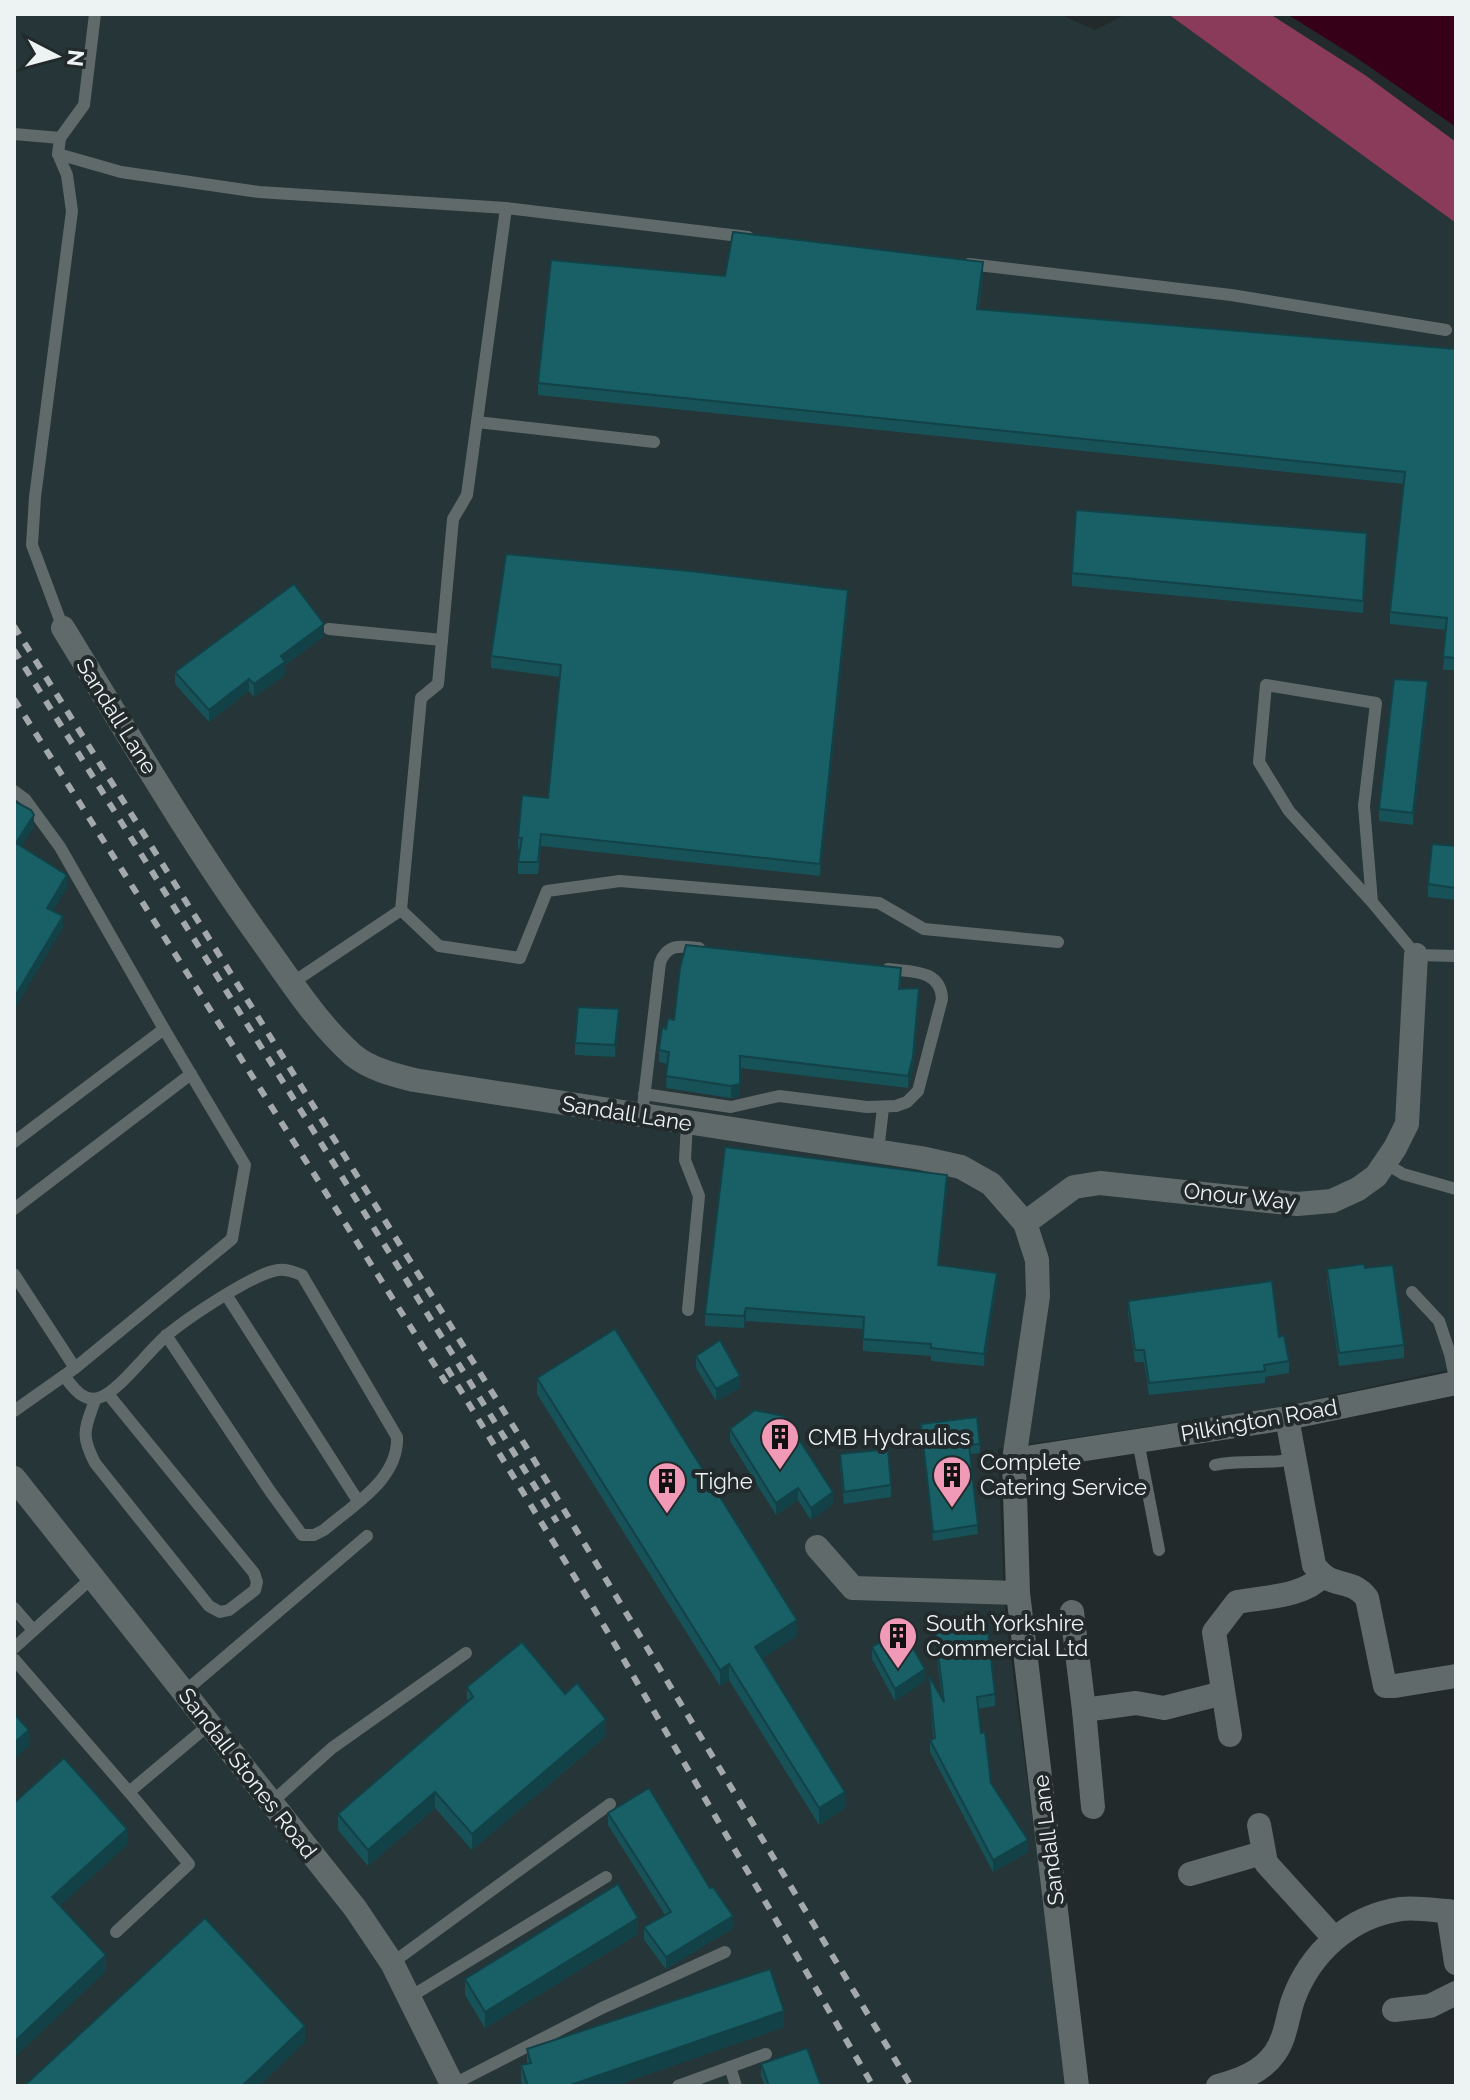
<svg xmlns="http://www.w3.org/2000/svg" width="1470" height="2100" font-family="Raleway,sans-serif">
	<rect width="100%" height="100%" fill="#222a2b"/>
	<!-- built -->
	<polygon fill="#263537" points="14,14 1059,14 1095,30 1126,14 1168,14 1456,223 1456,1368 1279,1407 998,1449 1005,1612 1068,2086 14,2086"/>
	<!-- forest -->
	<polygon fill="#8b3b5a" points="1168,14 1270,14 1365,75 1456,142 1456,223"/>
	<!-- water -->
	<polygon fill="#360019" points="1287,14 1456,14 1456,127 1354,56"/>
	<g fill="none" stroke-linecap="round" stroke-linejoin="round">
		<!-- lane -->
		<g stroke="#616a6b" stroke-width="12">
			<polyline points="14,134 60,138 84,105 95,14"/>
			<polyline points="60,138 58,154 67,175 72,211 35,497 32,545 63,628"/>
			<polyline points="58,154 121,172 259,192 506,208"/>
			<polyline points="969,264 1231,295 1446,330"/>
			<polyline points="477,422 654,442"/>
			<polyline points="329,629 442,640"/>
			<polyline points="14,791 25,799 60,847 164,1029"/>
			<polyline points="1372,902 1289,811 1259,762 1266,685 1376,703 1364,806 1372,902 1416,955 1456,956"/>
			<polyline points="401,910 439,946 520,958 547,891 620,881 879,903 924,929 1058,942"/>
			<polyline points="292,983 401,910 421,698 438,684 453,519 467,495 506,208 748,237"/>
			<path d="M644,1094L731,1107L779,1096L867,1107L896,1106L907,1102L918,1091L942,999C941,969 911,972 888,969"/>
			<path d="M642,1115L660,963C667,943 681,946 699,948"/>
			<polyline points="687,1122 685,1160 699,1196 688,1310"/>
			<polyline points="14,1142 164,1029 245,1165 232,1239 75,1368 14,1411"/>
			<polyline points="878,1151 883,1108"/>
			<polyline points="1385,1163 1403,1174 1456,1189"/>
			<polyline points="14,1209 191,1074"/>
			<polyline points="14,1274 75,1368"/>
			<polyline points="1412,1292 1439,1321 1450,1354 1456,1383"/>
			<polyline points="227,1296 358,1501"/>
			<path d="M64,1376C73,1387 82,1402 98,1398C117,1394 149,1350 166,1336C186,1319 254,1273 278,1270C287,1269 294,1272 302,1275L397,1437C399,1479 353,1505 324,1530L314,1535H302L270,1491L166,1335"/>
			<path d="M95,1400C85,1429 80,1434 95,1463L209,1606L220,1612L229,1610L255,1590L257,1582L254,1573L108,1394"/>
			<polyline points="1138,1441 1159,1550"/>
			<path d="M1215,1465C1242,1459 1268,1465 1294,1459"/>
			<polyline points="14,1608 33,1630"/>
			<polyline points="14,1648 93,1577"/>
			<polyline points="14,1659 129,1792"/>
			<polyline points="184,1692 367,1536"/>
			<polyline points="272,1802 332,1748 466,1653"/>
			<polyline points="116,1932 189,1864 129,1792 210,1724"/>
			<polyline points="392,1963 610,1804"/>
			<polyline points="410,1997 606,1877"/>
			<polyline points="730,2067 736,2086"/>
			<polyline points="452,2085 602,2008 725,1952"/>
			<polyline points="678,2086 766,2054"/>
		</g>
		<!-- street -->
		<g stroke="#616a6b" stroke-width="24">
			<path d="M63,628C128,734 190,841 262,941C290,980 317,1023 353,1055C370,1069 394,1075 414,1080L921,1158L961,1167L991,1184L1025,1223L1037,1260L1038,1296L1014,1460L1018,1593L1077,2086"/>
			<polyline points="1025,1223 1074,1187 1100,1183 1297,1204 1332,1201 1358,1189 1376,1176 1395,1148 1407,1124 1416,955"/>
			<path d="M1287,1418L1314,1565C1332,1591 1350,1576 1367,1598L1385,1686H1395L1456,1676"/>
			<polyline points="1014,1460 1287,1418 1456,1383"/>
			<polyline points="14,1478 355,1908 392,1963 453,2086"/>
			<polyline points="817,1547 853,1588 1018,1593"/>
			<polyline points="1072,1612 1084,1710 1136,1703 1164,1708 1223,1693"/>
			<polyline points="1084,1710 1093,1807"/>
			<path d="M1230,1735L1214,1632L1237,1602C1263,1597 1304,1597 1322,1576"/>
			<polyline points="1259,1825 1266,1863 1334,1938"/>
			<polyline points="1190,1874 1262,1853"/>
			<polyline points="1448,1911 1456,1963"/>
			<polyline points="1394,2010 1430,2006 1456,1993"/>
			<path d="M1218,2086C1240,2080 1262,2072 1275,2053C1286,2037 1287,2018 1293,2000C1310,1953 1350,1916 1401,1909C1419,1907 1437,1911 1456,1912"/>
		</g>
		<!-- rail -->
		<g stroke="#a3a9aa" stroke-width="6" stroke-dasharray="10 10" stroke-linecap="butt">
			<polyline points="14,626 525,1445 911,2086"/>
			<polyline points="14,650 557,1522"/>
			<polyline points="14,699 446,1383"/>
			<polyline points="447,1368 593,1607 873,2086"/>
		</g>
	</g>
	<!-- wall -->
	<g fill="#165258">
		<polygon points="983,274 979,309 1456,349 1456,670 1443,670 1446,630 1390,624 1390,612 1404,484 538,395 538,383 725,276"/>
		<polygon points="1367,546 1363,613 1072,586 1072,573"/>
		<polygon points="848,603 820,876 541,846 538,874 518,874 518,862 520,850 518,850 518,838 548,798 560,677 491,668 491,656"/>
		<polygon points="324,636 285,665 285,675 254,697 249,691 209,722 175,684 175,672"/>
		<polygon points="1428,693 1413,825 1379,821 1379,809"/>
		<polygon points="1456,846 1456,900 1428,897 1428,884"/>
		<polygon points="901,980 900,988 919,1000 913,1069 908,1088 740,1068 740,1096 731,1098 666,1088 667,1064 659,1062 659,1050 666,1029 674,1020"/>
		<polygon points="619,1021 615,1057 575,1055 575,1043"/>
		<polygon points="947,1187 939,1265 997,1285 984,1366 931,1361 931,1356 863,1351 863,1329 746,1321 744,1328 705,1326 705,1314"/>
		<polygon points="1365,1268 1404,1345 1404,1358 1339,1366 1327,1281 1327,1269"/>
		<polygon points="1128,1301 1279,1337 1289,1361 1289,1373 1265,1377 1265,1383 1149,1395 1144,1362 1135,1362 1128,1313"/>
		<polygon points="696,1356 740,1388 716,1401 696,1368"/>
		<polygon points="537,1378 797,1636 762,1658 845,1808 819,1825 729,1680 720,1686 537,1394"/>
		<polygon points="921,1424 980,1444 980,1453 970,1454 978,1534 933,1541"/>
		<polygon points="730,1429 833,1504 811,1520 798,1500 776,1515 730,1441"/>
		<polygon points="840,1454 891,1485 891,1497 844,1504 840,1466"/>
		<polygon points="935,1630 995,1694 995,1706 978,1709 981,1733 991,1783 1028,1852 993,1872 930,1752 930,1740 933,1738 929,1676 942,1699 935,1642"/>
		<polygon points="872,1647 925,1681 895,1701 872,1659"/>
		<polygon points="467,1687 565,1694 606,1736 472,1850 435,1808 368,1866 338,1830 338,1814 467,1702"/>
		<polygon points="608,1813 733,1928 666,1969 644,1940 644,1927 665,1915 608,1825"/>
		<polygon points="638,1934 485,2028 465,1995 465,1979"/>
		<polygon points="784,2027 614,2086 523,2086 521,2081 521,2065 527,2064 527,2049"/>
		<polygon points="761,2064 821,2086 765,2086 761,2076"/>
	</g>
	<!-- shaded-wall -->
	<g fill="#124247">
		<polygon points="983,262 983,274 977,321 977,309"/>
		<polygon points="848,590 848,603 820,876 820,864"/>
		<polygon points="324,624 324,636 285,665 285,675 254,697 254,684 281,656"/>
		<polygon points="249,679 249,691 209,722 209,710"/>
		<polygon points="1428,681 1428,693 1413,825 1413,813"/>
		<polygon points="34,815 34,827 16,855 16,843"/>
		<polygon points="67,875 67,888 47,920 47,908"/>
		<polygon points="63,916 63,928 14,1010 14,998"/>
		<polygon points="919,988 913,1069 908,1088 908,1076"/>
		<polygon points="619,1009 619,1021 615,1057 615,1045"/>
		<polygon points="740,1084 740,1096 731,1098 731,1086"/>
		<polygon points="947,1175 947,1187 938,1277 938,1265"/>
		<polygon points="997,1273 997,1285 984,1366 984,1354"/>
		<polygon points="746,1308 746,1321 744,1328 744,1316"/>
		<polygon points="740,1376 740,1388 716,1401 716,1389"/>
		<polygon points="798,1488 798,1500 776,1515 776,1503"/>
		<polygon points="833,1492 833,1504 811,1520 811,1508"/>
		<polygon points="797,1620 797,1636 755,1663 755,1647"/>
		<polygon points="729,1664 729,1680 720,1686 720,1670"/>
		<polygon points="925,1669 925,1681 895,1701 895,1689"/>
		<polygon points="606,1719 606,1736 472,1850 472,1834"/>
		<polygon points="29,1730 29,1746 14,1759 14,1743"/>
		<polygon points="435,1792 435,1808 368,1866 368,1850"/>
		<polygon points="845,1792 845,1808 819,1825 819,1808"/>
		<polygon points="127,1829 127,1845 52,1913 52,1897"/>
		<polygon points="1028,1840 1028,1852 993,1872 993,1860"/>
		<polygon points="733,1916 733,1928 666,1969 666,1957"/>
		<polygon points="638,1918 638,1934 485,2028 485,2012"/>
		<polygon points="106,1955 106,1971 14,2058 14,2042"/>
		<polygon points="784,2011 784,2027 614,2086 568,2086"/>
		<polygon points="305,2026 305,2042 259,2086 242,2086"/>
	</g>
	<!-- building -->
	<g fill="#195f66" stroke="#124247" stroke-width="2">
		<polygon points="733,232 983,262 977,309 1456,349 1456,658 1443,657 1447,618 1390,612 1405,472 538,383 551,260 725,276"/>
		<polygon points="1076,510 1367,533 1363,601 1072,573"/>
		<polygon points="506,554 690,571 848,590 820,864 541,834 538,862 518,862 522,838 518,838 522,795 548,798 561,665 491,656"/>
		<polygon points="294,584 324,624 281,656 285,662 254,684 249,679 209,710 175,672"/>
		<polygon points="1394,679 1428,681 1413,813 1379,809"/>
		<polygon points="14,801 31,810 34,815 16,843 67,875 47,908 63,916 14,998"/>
		<polygon points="1432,844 1456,846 1456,888 1428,884"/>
		<polygon points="686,945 901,968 899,989 919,988 913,1057 908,1076 740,1056 740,1084 731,1086 666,1076 669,1052 659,1050 662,1027 666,1029 668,1018 674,1020 680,968"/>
		<polygon points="578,1007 619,1009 615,1045 575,1043"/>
		<polygon points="725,1147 947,1175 938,1265 997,1273 984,1354 931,1348 931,1344 863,1339 864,1317 746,1308 744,1316 705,1314"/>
		<polygon points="1364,1264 1365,1268 1393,1265 1404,1345 1339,1353 1327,1269"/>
		<polygon points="1272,1281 1279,1337 1284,1335 1289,1361 1264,1365 1265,1371 1149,1383 1144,1350 1135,1350 1128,1301"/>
		<polygon points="615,1329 797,1620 755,1647 845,1792 819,1808 729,1664 720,1670 537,1378"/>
		<polygon points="720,1340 740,1376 716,1389 696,1356"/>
		<polygon points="755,1410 784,1416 833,1492 811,1508 798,1488 776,1503 730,1429"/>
		<polygon points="977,1417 980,1444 969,1445 978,1525 933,1532 921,1424"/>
		<polygon points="888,1449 891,1485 844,1492 840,1454"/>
		<polygon points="987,1622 995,1694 977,1697 981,1733 985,1732 991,1783 1028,1840 993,1860 930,1740 935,1738 929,1676 944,1702 935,1630"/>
		<polygon points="902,1629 925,1669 895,1689 872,1647"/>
		<polygon points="522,1642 565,1694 577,1683 606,1719 472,1834 435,1792 368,1850 338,1814 473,1697 467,1687"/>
		<polygon points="14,1714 29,1730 14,1743"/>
		<polygon points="64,1758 127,1829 52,1897 106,1955 14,2042 14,1803"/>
		<polygon points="649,1788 710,1888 713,1887 733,1916 666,1957 644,1927 671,1912 608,1813"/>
		<polygon points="618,1884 638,1918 485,2012 465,1979"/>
		<polygon points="205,1918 305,2026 242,2086 24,2086"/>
		<polygon points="770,1969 784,2011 568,2086 528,2086 521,2065 531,2063 527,2049"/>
		<polygon points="807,2048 821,2086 769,2086 761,2064"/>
	</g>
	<!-- icons -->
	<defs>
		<g id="building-pin" transform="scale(2)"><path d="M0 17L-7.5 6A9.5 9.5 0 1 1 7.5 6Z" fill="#f09ab7" stroke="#222a2b"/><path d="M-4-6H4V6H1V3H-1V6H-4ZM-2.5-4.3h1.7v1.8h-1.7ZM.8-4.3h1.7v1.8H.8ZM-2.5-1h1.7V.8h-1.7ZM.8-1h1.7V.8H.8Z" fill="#111"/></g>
	</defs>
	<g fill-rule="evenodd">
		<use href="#building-pin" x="780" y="1437"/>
		<use href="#building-pin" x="952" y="1475"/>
		<use href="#building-pin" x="667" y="1481"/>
		<use href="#building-pin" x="898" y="1636"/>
	</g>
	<g text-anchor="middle" stroke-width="8" stroke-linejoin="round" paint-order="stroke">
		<!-- street labels -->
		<g font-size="22" fill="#edf2f3" stroke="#222a2b">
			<text transform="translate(117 716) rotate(58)" y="8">Sandall Lane</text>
			<text transform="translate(627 1113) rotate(9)" y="8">Sandall Lane</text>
			<text transform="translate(1240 1196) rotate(6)" y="8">Onour Way</text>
			<text transform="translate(1259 1420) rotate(-10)" y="8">Pilkington Road</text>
			<text transform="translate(248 1773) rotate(52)" y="8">Sandall Stones Road</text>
			<text transform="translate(1048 1840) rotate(-97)" y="8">Sandall Lane</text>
		</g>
		<!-- poi labels -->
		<g font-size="22" fill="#edf2f3" stroke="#222a2b" text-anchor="start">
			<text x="808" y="1445">CMB Hydraulics</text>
			<text x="980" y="1470">Complete<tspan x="980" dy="25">Catering Service</tspan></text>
			<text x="695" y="1489">Tighe</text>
			<text x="926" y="1631">South Yorkshire<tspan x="926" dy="25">Commercial Ltd</tspan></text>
		</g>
	</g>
	<!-- border -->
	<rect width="1470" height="2100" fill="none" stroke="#edf2f3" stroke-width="32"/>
	<!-- north arrow -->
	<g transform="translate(56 56) rotate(96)" stroke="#222a2b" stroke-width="6" paint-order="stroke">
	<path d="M0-6L14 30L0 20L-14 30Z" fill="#edf2f3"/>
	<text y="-12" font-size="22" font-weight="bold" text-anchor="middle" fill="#edf2f3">N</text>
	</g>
</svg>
